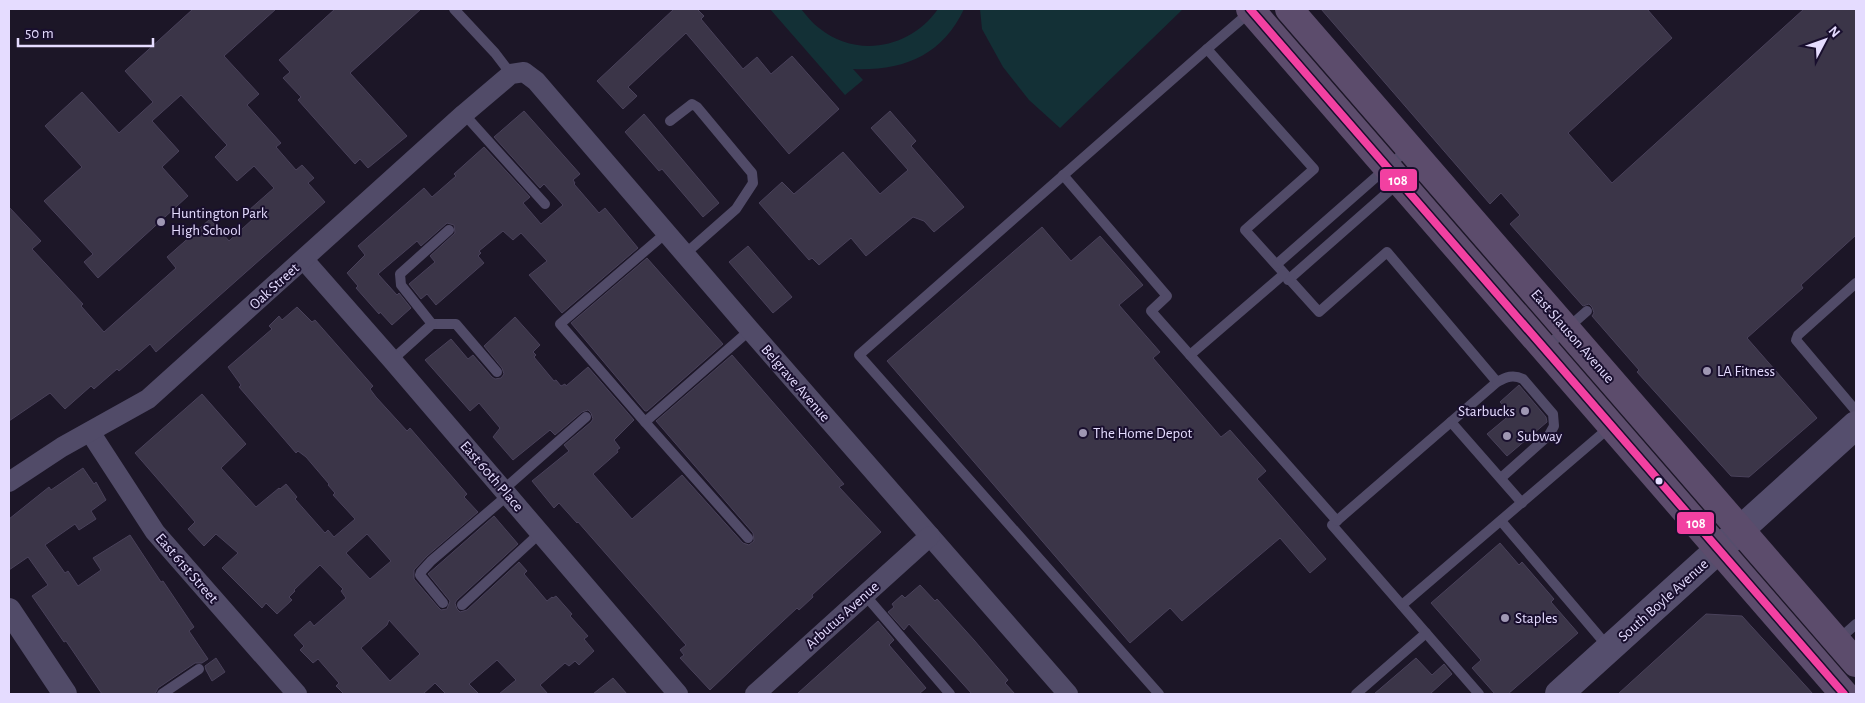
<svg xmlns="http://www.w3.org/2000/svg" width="1865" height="703" font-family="'Alegreya Sans',sans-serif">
	<rect width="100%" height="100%" fill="#1c1627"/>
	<!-- green -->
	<g fill="#133036">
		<path d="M770,9H801C807,16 812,23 819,28C857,59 911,48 938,9H964C942,56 903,71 853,69L863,80L845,95Z"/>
		<polygon points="980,9 1183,9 1060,128 1029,100 1003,67 982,29"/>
	</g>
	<!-- building -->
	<g fill="#3b3548" stroke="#49415a" fill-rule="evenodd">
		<polygon points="193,9 276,9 224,56 259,94 247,105 281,143 276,147 296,170 302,165 314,178 308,183 325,202 156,352 150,344 119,371 117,369 94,389 91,386 65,409 50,393 9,421 9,207 41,241 32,249 83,304 81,306 104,332 176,268 167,257 210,219 229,241 254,218 248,211 274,188 254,166 237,181 215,157 227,145 181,95 152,121 179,151 162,167 188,196 98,278 84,262 93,254 44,201 82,167 45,126 82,92 119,133 153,102 125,71"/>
		<polygon points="335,9 421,9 350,73 407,136 368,168 360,159 355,164 298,100 301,97 283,78 290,72 279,60"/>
		<polygon points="674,9 697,9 704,16 701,19 743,69 757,57 771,74 792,56 839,109 789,154 686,33 628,87 637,96 623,109 597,81"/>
		<polygon points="1321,9 1647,9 1672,38 1568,133 1612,183 1804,9 1856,9 1856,235 1801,285 1803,288 1747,338 1817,418 1749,477 1731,476 1637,372 1639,370 1592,316 1594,313 1592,307 1589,304 1583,306 1510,224 1520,215 1501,193 1490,204"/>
		<polygon points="524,111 580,174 573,180 575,183 574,184 599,213 605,208 638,248 562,313 529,275 547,261 521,233 513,240 503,231 479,251 481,253 478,256 484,263 436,305 427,294 421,299 409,284 435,262 430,256 455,233 454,225 447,223 421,246 417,241 378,274 397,295 399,293 411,308 392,325 380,312 379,314 356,288 358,286 347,273 365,255 358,246 424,188 432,197 456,176 454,174 484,147 530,197 523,203 541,224 563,205 544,184 540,188 494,137"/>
		<polygon points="890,111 916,141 911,146 964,207 934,232 924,221 913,217 866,256 851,238 819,265 812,258 809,260 759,203 782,182 794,194 843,152 880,194 908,170 871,128"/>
		<polygon points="644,114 719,203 703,217 662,169 659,171 625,132"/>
		<polygon points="1042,227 1071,261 1100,236 1143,285 1119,305 1160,352 1153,358 1221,437 1230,430 1266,471 1257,479 1326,559 1310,573 1280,538 1182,621 1170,608 1130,643 887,361"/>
		<polygon points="748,246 792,297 773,313 729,262"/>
		<polygon points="647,258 723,344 647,411 645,411 571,323"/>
		<path d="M297,307L312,322L315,320L373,386L370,389L376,397L407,431L410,428L467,494L464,497L478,512L427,556L414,570V579L438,607L441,610L447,609L450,601L428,574L494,516L518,544L457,600L455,603L457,609L460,612L467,610L519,562L527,571L524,574L547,601L552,597L553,598L556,596L572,614L570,616L588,636L584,639L594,651L579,665L575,661L569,666L565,663L540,685L548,694H499L516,680L497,660L469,684L479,694H446L435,683L423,694H344L336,686L339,683L318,659L313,663L300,650L304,646L294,635L310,621L314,626L346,598L341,591L343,589L320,565L294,590L295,591L289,597L292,600L277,614L266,603L262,608L222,568L238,553L216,534L204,546L188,529L195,522L135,453L202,394L246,444L221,468L256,507L279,488L280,489L286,484L297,497L295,499L325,533L328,530L334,537L355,519L333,495L335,493L328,485L329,484L306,457L298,451L296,453L239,387L241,385L228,367L272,329L269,326L279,316L282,320ZM367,534L391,561L370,579L346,553ZM389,620L420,654L390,681L361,648L387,625Z"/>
		<polygon points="515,317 540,345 533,352 536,355 534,357 554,381 556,380 561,386 565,384 566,386 588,367 634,420 614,440 620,448 617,450 618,452 593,474 632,519 682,475 743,543 749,545 754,541 753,533 656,421 732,355 844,484 839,487 881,532 812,595 813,597 799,610 797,608 754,648 710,690 680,658 684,655 680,650 686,645 578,522 577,523 559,503 554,508 532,481 569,451 564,445 591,422 593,419 591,413 588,410 582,412 555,435 550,430 513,460 493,437 500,428 479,403 470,411 425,360 451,339 468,359 473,355 492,377 495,379 501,378 504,374 502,368 484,346"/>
		<polygon points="1519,385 1546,417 1547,422 1507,456 1487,434 1511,414 1500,402"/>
		<polygon points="83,468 94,484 96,482 106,500 91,511 96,519 79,530 75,524 45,545 65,573 68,571 78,586 101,570 93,558 130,535 161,582 163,581 194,627 189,631 208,659 202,663 195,663 158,688 155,694 102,694 66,641 64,642 32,596 48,585 28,557 9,570 9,519 49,487 51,490"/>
		<polygon points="1500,543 1519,565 1522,562 1554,599 1551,602 1578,633 1508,694 1495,694 1472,668 1481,660 1431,603"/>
		<polygon points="920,585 935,601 937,599 974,640 1008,680 1005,683 1015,694 972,694 909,624 904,630 888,612 894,607 892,604 902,595 905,598"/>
		<polygon points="1706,614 1742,616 1813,694 1618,694"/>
		<polygon points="878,621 894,640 889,645 926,688 919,694 797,694"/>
		<polygon points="216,658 225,672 212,681 206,670 205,666"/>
		<polygon points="1416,658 1432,675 1444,664 1452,674 1430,694 1374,694"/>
		<polygon points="613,678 627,694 593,694"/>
	</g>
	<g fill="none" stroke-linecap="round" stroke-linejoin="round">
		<!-- service -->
		<g stroke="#514b68" stroke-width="10">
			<polyline points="454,9 495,53 511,74"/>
			<polyline points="1250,12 1207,49 1314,169 1245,230 1319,312 1387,252 1497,382 1332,525 1479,694"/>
			<polyline points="464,114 545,204"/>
			<polyline points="670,121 692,104 697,107 752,173 753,183 736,209 685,254"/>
			<polyline points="1063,175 1167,296 1151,311 1337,521"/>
			<polyline points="667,232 560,324 645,422 750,330"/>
			<polyline points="1277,264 1408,149"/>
			<polyline points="1288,280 1421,163"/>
			<polyline points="1856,283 1798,335 1796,340 1856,411"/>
			<polyline points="432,324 456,324 497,372"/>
			<polyline points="1545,348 1587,311"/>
			<polyline points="1190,355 1284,274"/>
			<polyline points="392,360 432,324 401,285 400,274 449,230"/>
			<path d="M1497,382C1506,377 1513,374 1523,379L1553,414L1554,426L1549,435L1501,478"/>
			<polyline points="645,422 748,538"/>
			<polyline points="1451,422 1522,503"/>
			<polyline points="503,490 586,417"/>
			<polyline points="1501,521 1609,648"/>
			<polyline points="865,595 950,694"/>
			<polyline points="443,603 420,575 421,572 431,561 508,495"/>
			<polyline points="462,605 540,533"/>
			<polyline points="1402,605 1610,427"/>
			<polyline points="1838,640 1856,624"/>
			<polyline points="162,694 199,669"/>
			<polyline points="1159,694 859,355 1207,49"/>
			<polyline points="1356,694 1426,633"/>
		</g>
		<!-- minor -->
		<g stroke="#514b68" stroke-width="20">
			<polyline points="304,260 392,360 678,694"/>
			<polyline points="90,432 155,532 297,694"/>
			<polyline points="9,482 62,447 148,399 464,114 511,74 524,72 536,81 750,330 1068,694"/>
			<polyline points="755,694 930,536"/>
		</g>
		<!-- tertiary -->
		<polyline stroke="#514b68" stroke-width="24" points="9,610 65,694"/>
		<!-- secondary -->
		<polyline stroke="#554e6d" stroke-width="28" points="1559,694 1856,425"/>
		<!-- primary -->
		<g stroke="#5c4c6c" stroke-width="28">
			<polyline points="1250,9 1844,694"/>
			<polyline points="1289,9 1856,663"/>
		</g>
		<!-- bus-1 casing -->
		<g stroke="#190f2e" stroke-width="11">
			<polyline id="bus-1" points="1250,9 1844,694"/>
		</g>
		<!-- bus-1 -->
		<use href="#bus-1" stroke="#f240a1" stroke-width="8"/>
	</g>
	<!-- markers -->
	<g fill="#9f97b3" stroke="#190f2e" stroke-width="2">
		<circle cx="161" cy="222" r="5"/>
		<circle cx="1707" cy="371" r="5"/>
		<circle cx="1525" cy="411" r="5"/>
		<circle cx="1083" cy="433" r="5"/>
		<circle cx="1507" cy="436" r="5"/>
		<circle cx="1505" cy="618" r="5"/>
	</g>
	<circle fill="#e5dcff" stroke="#190f2e" stroke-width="2" cx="1659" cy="481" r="4.5"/>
	<g text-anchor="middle" stroke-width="4" stroke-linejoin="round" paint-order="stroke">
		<!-- poi labels -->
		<g font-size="15" fill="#e5dcff" stroke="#190f2e" text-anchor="start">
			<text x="171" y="218">Huntington Park<tspan x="171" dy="17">High School</tspan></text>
			<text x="1717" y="376">LA Fitness</text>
			<text x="1515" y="416" text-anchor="end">Starbucks</text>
			<text x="1093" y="438">The Home Depot</text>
			<text x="1517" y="441">Subway</text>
			<text x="1515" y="623">Staples</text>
		</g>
		<!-- street labels -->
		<g font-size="15" fill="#e5dcff" stroke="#190f2e">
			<text transform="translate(274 286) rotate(-42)" y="5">Oak Street</text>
			<text transform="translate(1573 336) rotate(49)" y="5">East Slauson Avenue</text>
			<text transform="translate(796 383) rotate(49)" y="5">Belgrave Avenue</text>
			<text transform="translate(492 476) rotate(49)" y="5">East 60th Place</text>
			<text transform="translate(187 568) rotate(49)" y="5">East 61st Street</text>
			<text transform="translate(1663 600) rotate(-42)" y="5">South Boyle Avenue</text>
			<text transform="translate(842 615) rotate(-42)" y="5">Arbutus Avenue</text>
		</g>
	</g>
	<g stroke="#190f2e" stroke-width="2">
		<rect x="1379" y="168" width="39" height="24" rx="5" fill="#f240a1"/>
		<rect x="1676" y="511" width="39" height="24" rx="5" fill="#f240a1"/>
	</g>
	<g font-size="14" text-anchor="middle" font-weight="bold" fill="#fff">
		<text x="1398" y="185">108</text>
		<text x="1696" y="528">108</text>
	</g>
	<!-- border -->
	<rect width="1865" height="703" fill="none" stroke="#e5dcff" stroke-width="20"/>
	<!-- north arrow -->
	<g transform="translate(1825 40) rotate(49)" stroke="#190f2e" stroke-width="4" paint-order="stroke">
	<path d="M0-4L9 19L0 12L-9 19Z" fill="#e5dcff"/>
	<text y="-8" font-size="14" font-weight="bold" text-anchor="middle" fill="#e5dcff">N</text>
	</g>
	<!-- scale -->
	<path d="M18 38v8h135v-8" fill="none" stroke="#e5dcff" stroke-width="2.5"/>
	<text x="25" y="38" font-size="15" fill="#e5dcff" stroke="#190f2e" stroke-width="4" paint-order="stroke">50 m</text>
</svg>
